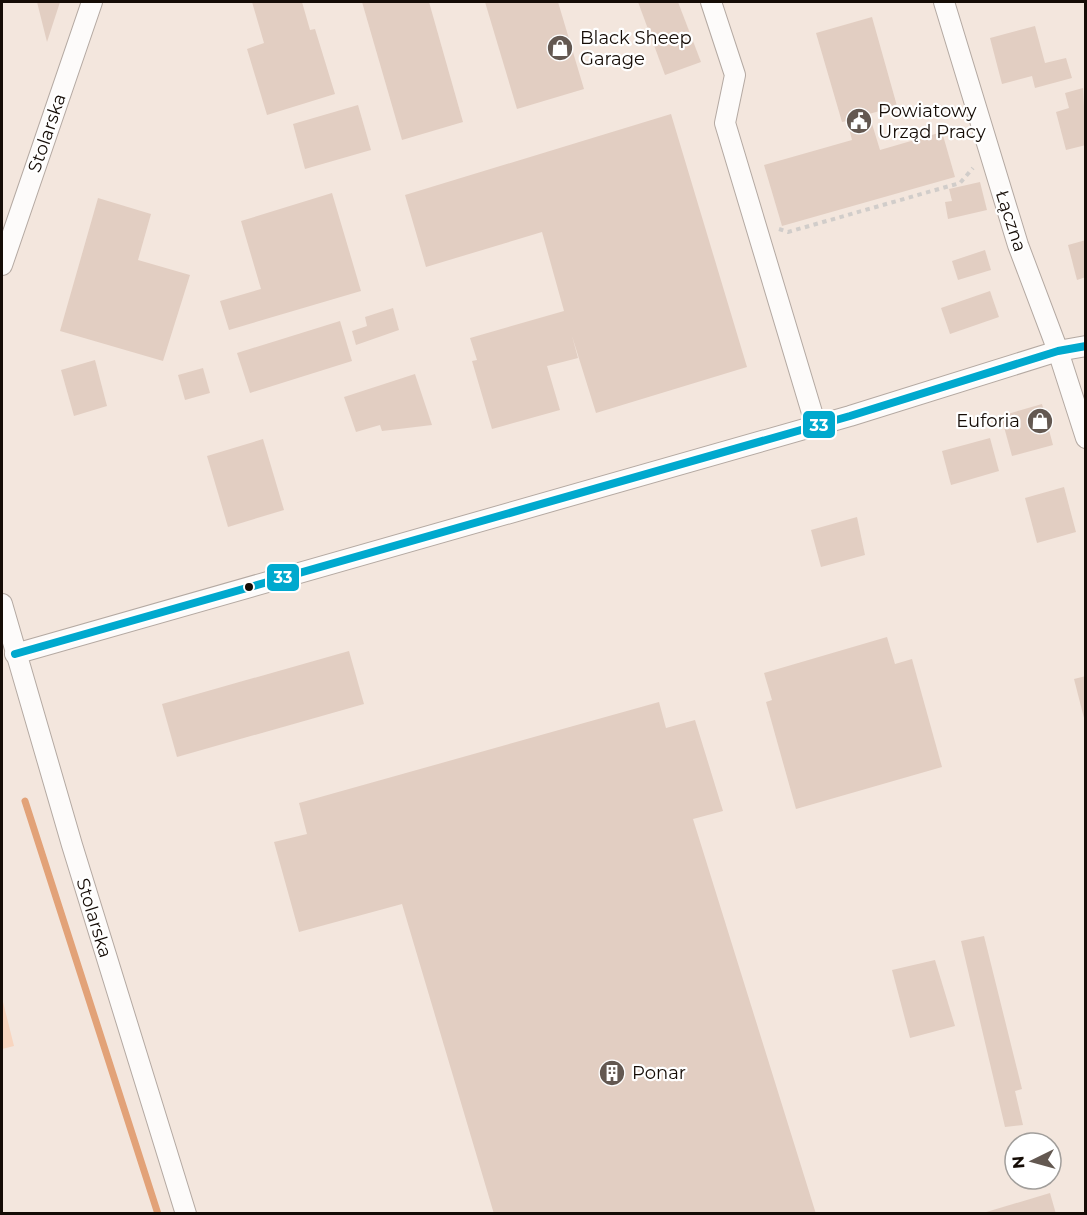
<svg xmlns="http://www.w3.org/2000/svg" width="1087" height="1215" font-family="Montserrat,sans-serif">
	<rect width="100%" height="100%" fill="#f3e6dd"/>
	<!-- green -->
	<polygon fill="#f8d5bf" points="2,998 14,1046 2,1049"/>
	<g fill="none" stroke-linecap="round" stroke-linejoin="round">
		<!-- stream -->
		<polyline stroke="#e2a278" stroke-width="7" points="25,801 158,1214"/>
	</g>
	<!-- building -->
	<g fill="#e2cec2">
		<polygon points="37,2 60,2 47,42"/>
		<polygon points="252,2 302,2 310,30 315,29 335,94 267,115 247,49 264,43"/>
		<polygon points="362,2 429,2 463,122 402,140"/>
		<polygon points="485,2 558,2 584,89 517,109"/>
		<polygon points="638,2 678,2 701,62 665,75"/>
		<polygon points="872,17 897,106 869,114 880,150 942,132 955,177 782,226 764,165 852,140 847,121 842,122 816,33"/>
		<polygon points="1035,26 1045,63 1066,58 1072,78 1035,88 1032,76 1002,84 990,38"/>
		<polygon points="1083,88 1086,145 1066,150 1056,112 1069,108 1065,93"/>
		<polygon points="358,105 371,150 305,169 293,124"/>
		<polygon points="671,114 747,367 596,413 572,336 578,358 547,366 560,410 492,429 472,361 477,360 470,338 564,311 542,232 426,267 405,195"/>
		<polygon points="980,182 987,210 948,219 945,202 952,201 949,189"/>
		<polygon points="332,193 361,291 229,330 220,301 261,289 241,221"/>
		<polygon points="98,198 151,214 138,260 190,275 163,361 60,331"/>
		<polygon points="1086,240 1086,277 1077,280 1068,245"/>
		<polygon points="985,250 991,270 958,280 952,261"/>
		<polygon points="990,291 999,317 950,334 941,308"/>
		<polygon points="393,308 399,330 356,345 352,331 367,326 365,317"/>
		<polygon points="340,321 352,361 250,393 237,353"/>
		<polygon points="95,360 107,406 74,416 61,370"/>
		<polygon points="203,368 210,393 185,400 178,375"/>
		<polygon points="415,374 432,425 382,431 380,425 356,432 344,397"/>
		<polygon points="1042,404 1053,445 1012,456 1001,416"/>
		<polygon points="990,438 999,471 951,485 942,451"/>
		<polygon points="263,439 284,510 228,527 207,456"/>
		<polygon points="1064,487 1076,532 1037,543 1025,498"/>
		<polygon points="857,517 865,555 821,567 811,530"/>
		<polygon points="887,637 895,664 912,659 942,767 796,809 766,702 772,700 764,673"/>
		<polygon points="349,651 364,704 177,757 162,704"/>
		<polygon points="1086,676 1086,722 1085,722 1074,679"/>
		<polygon points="659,702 666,728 695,720 723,811 693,819 816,1214 494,1214 402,904 299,932 274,842 307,834 299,803"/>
		<polygon points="984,936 1022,1089 1015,1091 1023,1125 1005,1127 961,941"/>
		<polygon points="935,960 955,1026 910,1038 892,970"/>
		<polygon points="1050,1193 1056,1214 983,1214 983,1213"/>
	</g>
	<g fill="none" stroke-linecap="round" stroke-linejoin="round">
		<!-- minor casing -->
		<g stroke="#b4a9a2" stroke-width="22">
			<g id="minor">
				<polyline points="711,2 735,75 725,123 816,426"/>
				<polyline points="944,2 1018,245 1058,351 1086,438"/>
				<polyline points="2,265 92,2"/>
				<polyline points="2,604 72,845 186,1214"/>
				<polyline points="15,654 850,416 1058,351 1086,346"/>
			</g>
		</g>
		<!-- path -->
		<polyline stroke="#d1cdca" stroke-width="4" stroke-dasharray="4.5 4.5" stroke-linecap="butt" points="779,229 788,232 960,183 973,168"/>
		<!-- minor -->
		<use href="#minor" stroke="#fdfbfa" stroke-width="20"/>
		<!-- bus-1 casing -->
		<g stroke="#fff" stroke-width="12">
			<polyline id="bus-1" points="15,654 850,416 1058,351 1086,346"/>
		</g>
		<!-- bus-1 -->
		<use href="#bus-1" stroke="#00a9ce" stroke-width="8"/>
	</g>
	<!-- icons -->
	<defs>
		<g id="shop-disc" transform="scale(1.35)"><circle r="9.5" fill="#635851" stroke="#fff"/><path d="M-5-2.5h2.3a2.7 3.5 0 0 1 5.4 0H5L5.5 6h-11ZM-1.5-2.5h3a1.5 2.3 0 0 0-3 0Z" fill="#fff"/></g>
		<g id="civic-disc" transform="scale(1.35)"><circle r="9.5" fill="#635851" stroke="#fff"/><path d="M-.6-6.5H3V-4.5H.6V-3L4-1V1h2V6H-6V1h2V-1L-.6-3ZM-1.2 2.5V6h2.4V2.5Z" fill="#fff"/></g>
		<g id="building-disc" transform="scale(1.35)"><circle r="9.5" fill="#635851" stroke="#fff"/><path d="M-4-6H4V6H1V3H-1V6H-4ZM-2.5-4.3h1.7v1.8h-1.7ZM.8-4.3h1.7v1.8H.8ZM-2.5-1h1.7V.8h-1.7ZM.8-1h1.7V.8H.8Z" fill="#fff"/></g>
	</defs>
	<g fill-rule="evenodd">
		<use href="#shop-disc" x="560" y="48"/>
		<use href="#civic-disc" x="859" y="121"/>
		<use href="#shop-disc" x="1040" y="421"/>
		<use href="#building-disc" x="612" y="1073"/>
	</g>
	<!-- markers -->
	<circle fill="#150c06" stroke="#fff" stroke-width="2" cx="249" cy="587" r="5"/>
	<g text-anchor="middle" stroke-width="4.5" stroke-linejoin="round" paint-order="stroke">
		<!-- poi labels -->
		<g font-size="18" fill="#150c06" stroke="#fff" text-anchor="start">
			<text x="580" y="44">Black Sheep<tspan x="580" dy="21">Garage</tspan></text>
			<text x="878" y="117">Powiatowy<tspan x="878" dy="21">Urząd Pracy</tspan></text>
			<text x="1020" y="427" text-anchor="end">Euforia</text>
			<text x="632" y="1079">Ponar</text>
		</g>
		<!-- street labels -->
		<g font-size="18" fill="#150c06" stroke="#fff">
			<text transform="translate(47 133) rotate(-71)" y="6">Stolarska</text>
			<text transform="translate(1011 221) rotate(72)" y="6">Łączna</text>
			<text transform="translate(94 918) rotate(73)" y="6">Stolarska</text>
		</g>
	</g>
	<g stroke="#fff" stroke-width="2">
		<rect x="802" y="410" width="34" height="29" rx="6" fill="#00a9ce"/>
		<rect x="266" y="563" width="34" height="29" rx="6" fill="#00a9ce"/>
	</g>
	<g font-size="16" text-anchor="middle" font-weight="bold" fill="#fff">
		<text x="819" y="431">33</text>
		<text x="283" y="583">33</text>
	</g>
	<!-- border -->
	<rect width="1087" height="1215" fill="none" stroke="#150c06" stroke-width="6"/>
	<!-- north arrow -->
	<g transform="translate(1033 1161) rotate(265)"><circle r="28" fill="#ffffff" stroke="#a19e9b" stroke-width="1.5"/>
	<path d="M0-4.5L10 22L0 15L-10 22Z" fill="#635851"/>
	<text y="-9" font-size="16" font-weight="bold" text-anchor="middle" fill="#150c06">N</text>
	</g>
</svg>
